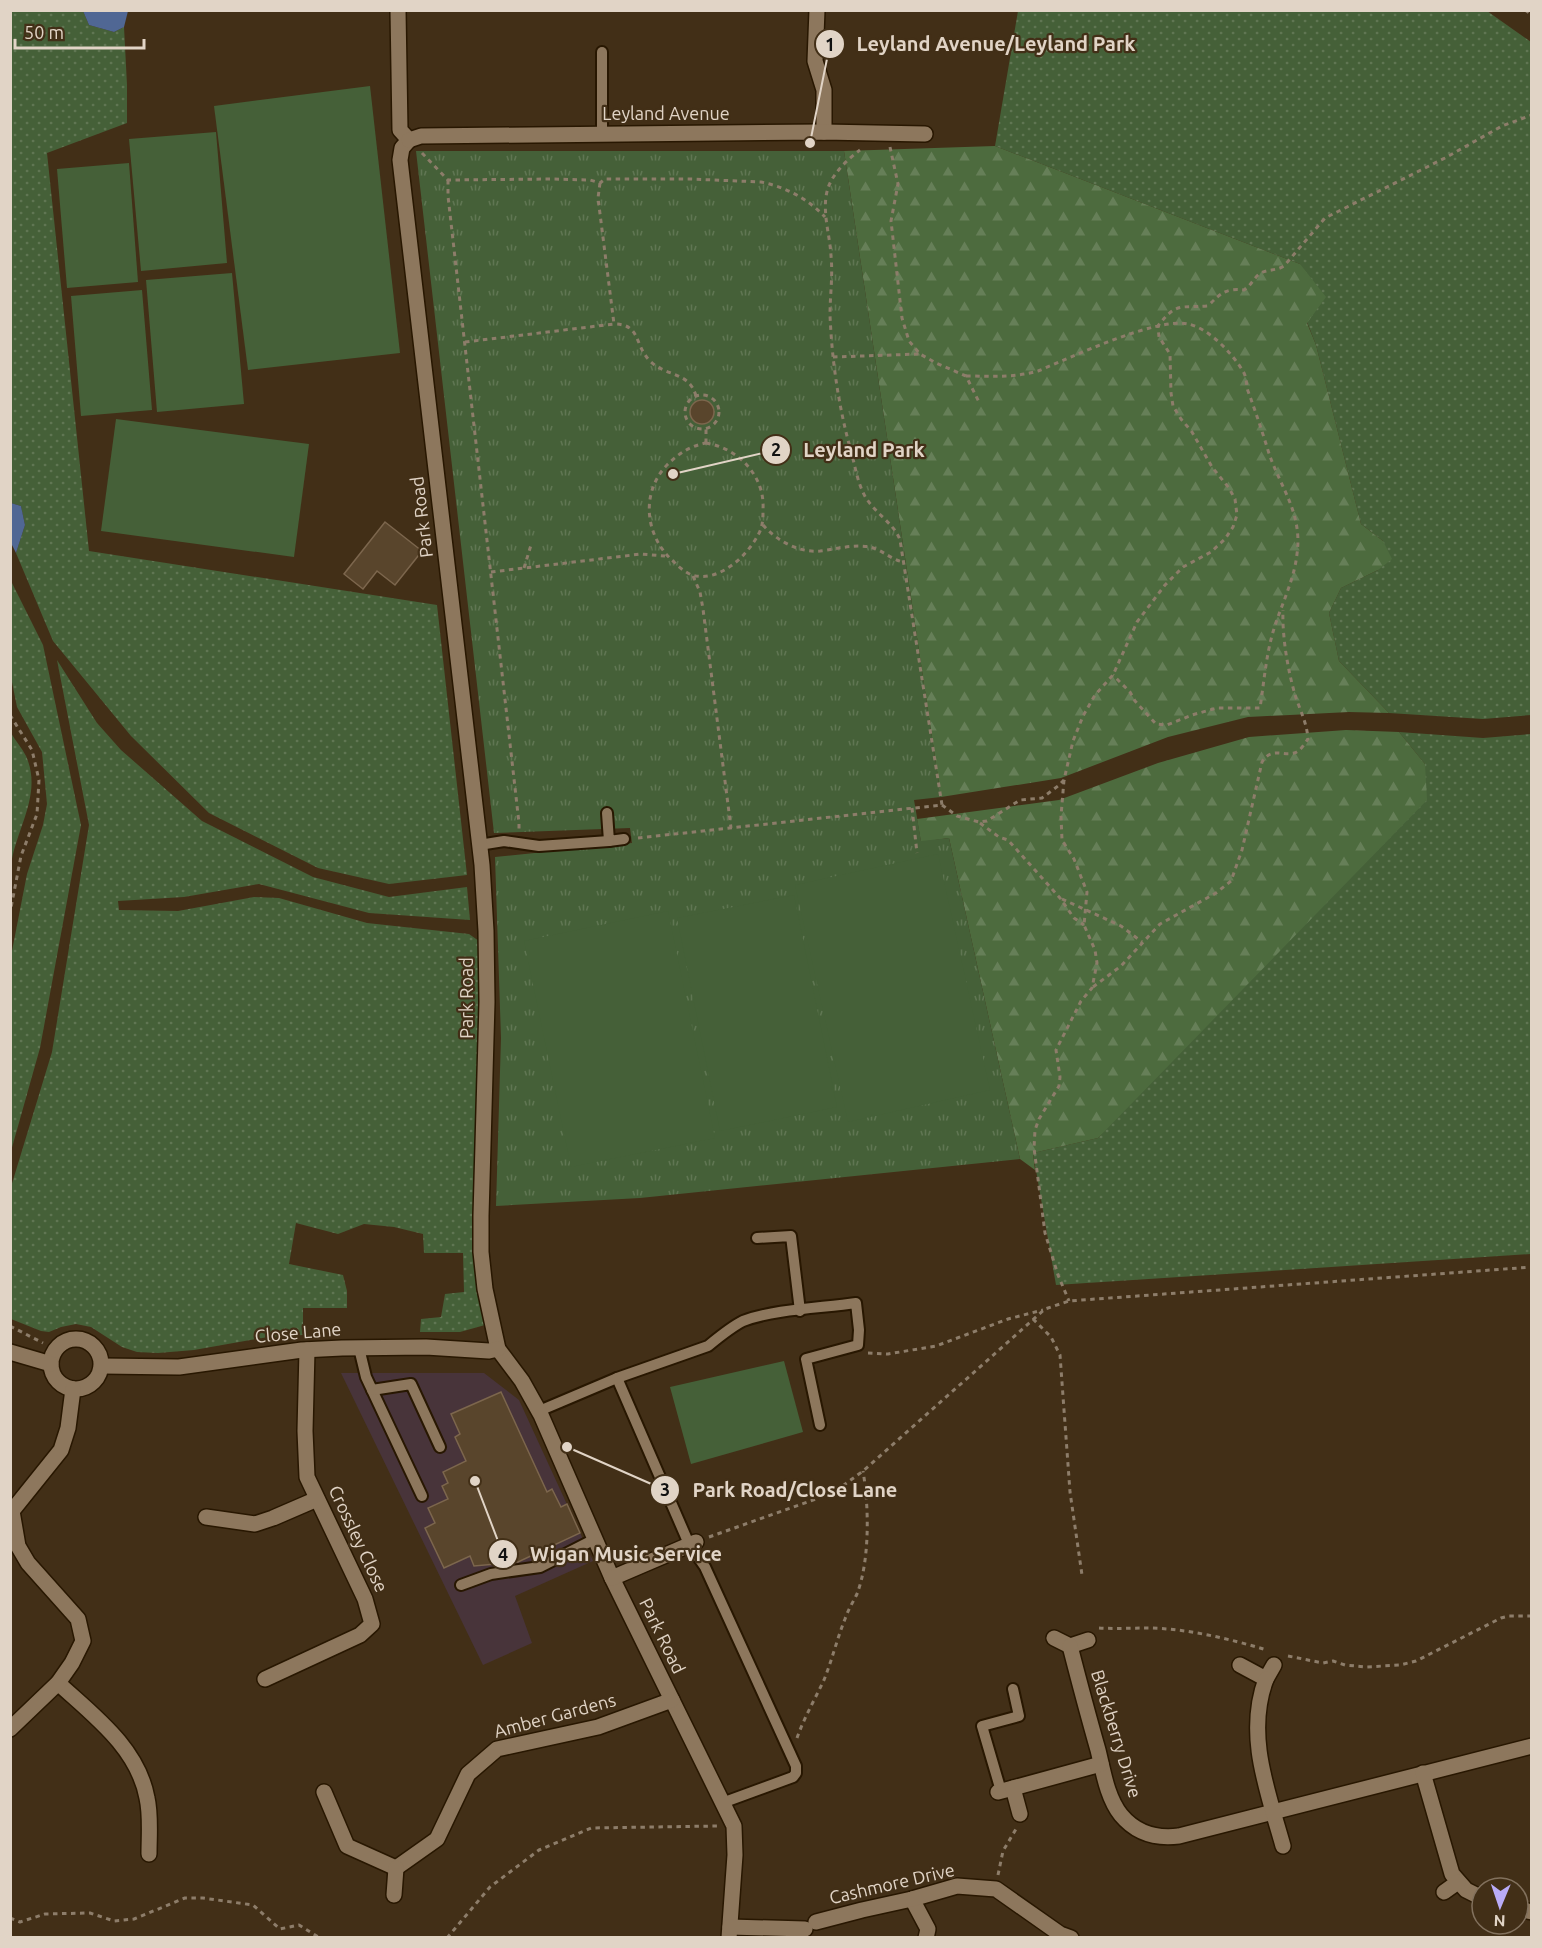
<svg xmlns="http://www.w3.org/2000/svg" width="1542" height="1948" font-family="Ubuntu,sans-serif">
	<defs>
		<pattern id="grass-dots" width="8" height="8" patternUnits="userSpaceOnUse" patternTransform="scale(1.5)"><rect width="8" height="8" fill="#456038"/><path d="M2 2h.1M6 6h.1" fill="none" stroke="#607653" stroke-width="1.8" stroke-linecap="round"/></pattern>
		<pattern id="forest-firs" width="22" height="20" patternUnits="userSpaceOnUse" patternTransform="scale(1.5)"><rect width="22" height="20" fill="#4d6b3e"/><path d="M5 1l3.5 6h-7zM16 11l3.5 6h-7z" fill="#667f58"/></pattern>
		<pattern id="park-tufts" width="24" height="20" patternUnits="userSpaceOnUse" patternTransform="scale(1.5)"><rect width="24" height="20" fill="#456038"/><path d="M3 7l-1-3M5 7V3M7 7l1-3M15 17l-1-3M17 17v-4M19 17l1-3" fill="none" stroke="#607653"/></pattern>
	</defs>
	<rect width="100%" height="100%" fill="#422f17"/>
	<!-- education -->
	<polygon fill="#48343a" points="341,1373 484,1373 519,1400 593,1561 515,1596 532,1643 483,1665"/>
	<!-- grass -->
	<g fill="url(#grass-dots)">
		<polygon points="10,11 83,11 89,25 114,32 124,27 127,85 127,123 47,153 89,551 437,605 467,875 389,884 318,868 209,813 131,736 53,641 16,553 25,525 21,506 11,503"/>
		<polygon points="1018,11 1487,11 1531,42 1531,715 1483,719 1389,713 1339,661 1329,613 1341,588 1378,570 1383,541 1361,524 1316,345 1307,322 1300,264 995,146"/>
		<polygon points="11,581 43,645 81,825 40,1048 11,1151 11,956 27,874 43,825 47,804 42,752 17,707 11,677"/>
		<polygon points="57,660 97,723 121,750 202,821 313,877 389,897 467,887 470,920 369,913 259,884 184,897 118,901 119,910 178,911 254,897 279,898 367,923 469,934 479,941 481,1008 473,1237 477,1288 485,1325 460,1332 420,1332 421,1319 441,1317 445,1294 464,1292 463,1253 424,1253 423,1234 394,1227 364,1224 338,1234 296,1223 289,1264 343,1275 347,1291 347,1308 303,1308 303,1335 268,1337 194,1350 158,1353 137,1352 122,1347 91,1327 76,1324 61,1327 49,1332 41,1331 11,1319 10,1190 52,1052 89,825"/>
		<polygon points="1399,732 1483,738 1531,734 1531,1254 1056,1285 1033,1153 1098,1138 1425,764"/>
		<path d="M11,733C15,740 22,748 26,756C43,794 16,828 11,865Z"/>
	</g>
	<!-- forest -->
	<g fill="url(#forest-firs)">
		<polygon points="995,146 1300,264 1326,297 1307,323 1316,345 1361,524 1383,541 1392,559 1378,570 1341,588 1329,613 1339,661 1389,713 1349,712 1248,717 1168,737 1061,778 941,797 844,151"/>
		<polygon points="1346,730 1399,732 1425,764 1427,800 1098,1138 1033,1153 1035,1170 1020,1159 949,838 921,842 917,819 1059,800 1158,763 1249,737"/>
	</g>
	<!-- park -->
	<polygon fill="url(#park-tufts)" points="416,151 844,151 941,797 914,800 921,841 949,838 1020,1159 640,1198 496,1206 501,1038 495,857 632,843 630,828 494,833"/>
	<!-- pitch -->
	<g fill="#456038">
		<polygon points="370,86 400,353 248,370 214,106"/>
		<polygon points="216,132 227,263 141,271 129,139"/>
		<polygon points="129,163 138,282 67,288 57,169"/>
		<polygon points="232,273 244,404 157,412 146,280"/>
		<polygon points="142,290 152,410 81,416 71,296"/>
		<polygon points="116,419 309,444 294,557 101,531"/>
		<polygon points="938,854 990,1090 848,1122 795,885"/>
		<polygon points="794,895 837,1107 720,1131 677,918"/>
		<polygon points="668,911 715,1138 571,1167 524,941"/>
		<polygon points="784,1361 803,1432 691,1464 670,1387"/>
	</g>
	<!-- water -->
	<g fill="#506794">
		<polygon points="128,11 124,27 114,32 89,25 83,11"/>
		<polygon points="11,503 21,506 25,525 16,553 11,543"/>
	</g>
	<!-- building -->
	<g fill="#59452c" stroke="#7c664d" stroke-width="1.5">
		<circle cx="702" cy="412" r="12"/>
		<polygon points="385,522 422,551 395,585 377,571 363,589 344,574"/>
		<polygon points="501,1392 547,1492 552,1489 561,1507 567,1504 580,1533 518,1562 474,1566 470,1556 444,1568 425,1528 435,1523 428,1508 448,1499 442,1486 448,1483 443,1472 466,1461 455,1437 460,1434 451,1414"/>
	</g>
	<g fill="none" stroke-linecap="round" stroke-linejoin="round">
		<!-- service casing -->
		<g stroke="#281701" stroke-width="14">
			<g id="service">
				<polyline points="602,134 602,52"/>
				<polyline points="607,813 609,841 624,839"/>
				<polyline points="479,845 504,841 539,846 609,841"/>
				<polyline points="757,1238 791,1236 800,1311"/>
				<polyline points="359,1348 366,1377 422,1496"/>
				<polyline points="617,1378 689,1544 705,1567 796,1766 796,1773 793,1777 722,1803"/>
				<polyline points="372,1390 411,1384 440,1447"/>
				<path d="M539,1411L617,1378L708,1346C719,1337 731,1327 743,1321C775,1309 822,1308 856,1303L859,1330L858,1345L806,1359L820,1425"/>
				<polyline points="461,1585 491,1574 540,1567 595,1539"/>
				<polyline points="1001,1791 982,1726 1019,1716 1013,1689"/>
			</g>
		</g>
		<!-- minor casing -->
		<g stroke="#281701" stroke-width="18">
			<g id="minor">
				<polyline points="398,10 400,130 409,140 402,148 400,160 482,865 486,931 487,1002 481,1216 481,1252 485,1289 498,1349 522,1381 541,1415 612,1578 734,1826 735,1855 729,1938"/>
				<polyline points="817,10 815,61 824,90 824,132"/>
				<polyline points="409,140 421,136 824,132 925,134"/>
				<circle cx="76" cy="1364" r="25"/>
				<polyline points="10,1352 51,1364"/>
				<polyline points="102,1366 179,1367 302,1350 342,1348 426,1347 489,1351 498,1349"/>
				<polyline points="206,1517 255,1524 273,1518 317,1499"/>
				<polyline points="612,1578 696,1542"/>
				<polyline points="1054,1638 1070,1646 1088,1640"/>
				<path d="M1070,1646C1079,1681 1088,1715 1098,1750C1103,1770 1107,1798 1121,1815C1136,1833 1156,1839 1179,1836L1532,1746"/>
				<polyline points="1240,1665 1266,1679 1274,1665"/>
				<polyline points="265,1679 360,1635 372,1624 365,1599 307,1477 305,1431 307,1350"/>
				<path d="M1266,1679C1245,1735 1268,1792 1283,1846"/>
				<path d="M58,1683C93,1715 138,1748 147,1798C151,1815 149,1836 149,1854"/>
				<polyline points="10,1729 58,1683 72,1663 83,1641 78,1619 28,1563 18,1546 12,1511 61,1450 68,1428 73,1389"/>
				<polyline points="1423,1773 1452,1874 1466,1890 1482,1898"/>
				<polyline points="324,1792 347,1846 396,1868 437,1839 468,1774 497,1749 598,1727 672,1700"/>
				<polyline points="998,1792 1013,1788"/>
				<polyline points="1020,1814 1013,1788 1101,1764"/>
				<polyline points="1444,1892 1458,1882"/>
				<polyline points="394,1895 396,1868"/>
				<polyline points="912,1899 928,1929 926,1938"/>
				<polyline points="1518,1909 1532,1912"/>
				<polyline points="816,1922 862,1910 912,1899 957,1886 996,1889 1060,1934 1071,1938"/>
				<polyline points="730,1927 805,1929"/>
			</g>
		</g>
		<!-- path -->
		<g stroke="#8d7d6a" stroke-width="3" stroke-dasharray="4.5 4.5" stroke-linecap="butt">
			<polyline points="1525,10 1532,15"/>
			<polyline points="890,147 898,184 891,221 902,318 909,341 920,354 936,363 966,376 980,404"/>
			<path d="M422,153L448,180L551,179L590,180L600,183L605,179H691L761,182C786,187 808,199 825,217"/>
			<polyline points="448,180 448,196 519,823 519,831"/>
			<polyline points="600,183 598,198 614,324"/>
			<path d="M465,342L614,324C641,324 634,345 650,361C666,377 689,371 696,396"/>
			<polyline points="833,357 920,354"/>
			<path d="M966,376C991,376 1014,378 1038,371C1070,358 1156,317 1188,324C1209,328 1234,355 1244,373C1247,379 1246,385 1248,391C1255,410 1261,428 1267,447C1278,485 1303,511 1297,554C1294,581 1281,605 1273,632C1266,656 1264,682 1260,708H1217L1192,715L1167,725L1156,724L1135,701L1130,692L1113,675"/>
			<circle cx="702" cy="412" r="17"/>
			<path d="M706,443C738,448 765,476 763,509C763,518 763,527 758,535C747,556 719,583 692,575C686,573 679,567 674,562C645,537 640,493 667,465C678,454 690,446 706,443Z"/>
			<polyline points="706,443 706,428"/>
			<path d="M763,525C776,540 798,553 820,551C837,549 853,544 870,547C883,550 891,560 904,562"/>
			<polyline points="524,568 531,545"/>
			<polyline points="491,572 641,554 665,556"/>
			<polyline points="693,576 700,592 703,609 731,828"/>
			<polyline points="10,715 32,750 39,780 37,814 21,856 10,913"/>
			<polyline points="1064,780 1061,816 1062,840 1074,859 1087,892 1084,925 1095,950 1097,963 1092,988 1081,1001 1056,1050 1060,1077 1059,1086 1039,1119 1035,1130 1034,1148 1045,1233 1058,1275 1069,1301"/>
			<path d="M942,805L957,816L979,822L987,821L1020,800L1042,798L1058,786L1064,780L1073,741L1083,716L1095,695L1113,675L1137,622L1165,585L1183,567L1211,552L1225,539L1233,527L1237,515L1235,499L1229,488L1212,467L1192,432L1181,419L1173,406L1171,393L1170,354L1159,337L1158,326C1176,302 1180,308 1208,306C1220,294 1225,288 1244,290C1251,286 1254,277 1261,273C1269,269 1276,271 1284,266L1325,218L1445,158L1502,126L1532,115"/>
			<polyline points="912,808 917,853"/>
			<polyline points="980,823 999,837 1008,840 1060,898 1074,918 1084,925"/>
			<path d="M638,838L942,805L900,540C894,522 870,511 862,490C857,479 855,466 852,455C839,409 832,363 830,315C830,295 833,276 831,256C830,234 821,210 828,188C833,173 848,159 860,150"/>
			<polyline points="1062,899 1121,926 1142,942"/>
			<path d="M1093,987L1121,966L1160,924L1216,893L1231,881L1242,850L1262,762C1271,747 1282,756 1294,753C1300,752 1305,743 1308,739C1307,724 1301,712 1296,698C1288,672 1282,637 1283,610"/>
			<polyline points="1033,1319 1051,1337 1060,1355 1070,1492 1082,1575"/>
			<polyline points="10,1326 43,1343"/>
			<polyline points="868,1353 888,1354 936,1346 1008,1319 1043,1310"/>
			<polyline points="709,1537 833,1493 863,1471 1045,1309 1069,1301 1532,1267"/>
			<path d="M1099,1628C1115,1629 1131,1628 1146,1628C1185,1628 1230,1639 1267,1650"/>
			<polyline points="1288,1656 1323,1663 1333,1661 1345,1665 1366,1667 1400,1665 1416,1661 1501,1618 1509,1616 1532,1616"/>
			<path d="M797,1738C804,1718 815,1699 824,1680C832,1660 837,1639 845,1619C848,1610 853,1602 857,1594C870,1560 869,1506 863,1471"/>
			<polyline points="998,1875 1003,1851 1016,1829"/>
			<polyline points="10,1918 20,1922 45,1914 90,1913 114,1921 134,1919 185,1898 203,1898 253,1905 280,1929 299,1925 320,1938"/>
			<polyline points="447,1938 490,1887 539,1850 591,1828 717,1826"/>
		</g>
		<!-- service -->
		<use href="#service" stroke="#8d775d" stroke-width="10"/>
		<!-- minor -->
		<use href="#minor" stroke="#8d775d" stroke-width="15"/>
	</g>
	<g text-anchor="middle" stroke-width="4.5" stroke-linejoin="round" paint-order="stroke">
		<!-- street labels -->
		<g font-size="18" fill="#e1d4c6" stroke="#422f17">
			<text x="666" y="120">Leyland Avenue</text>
			<text transform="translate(422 517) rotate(-97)" y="6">Park Road</text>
			<text transform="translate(467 998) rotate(-90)" y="6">Park Road</text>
			<text transform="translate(298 1333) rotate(-5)" y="6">Close Lane</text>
			<text transform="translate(358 1539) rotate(65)" y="6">Crossley Close</text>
			<text transform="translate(662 1636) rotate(64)" y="6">Park Road</text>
			<text transform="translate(555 1716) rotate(-15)" y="6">Amber Gardens</text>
			<text transform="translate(1116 1734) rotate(73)" y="6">Blackberry Drive</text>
			<text transform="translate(892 1884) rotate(-13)" y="6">Cashmore Drive</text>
		</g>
	</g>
	<!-- callouts -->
	<path fill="none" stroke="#e1d4c6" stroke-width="2" d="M810 143L830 44M673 474L776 450M567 1447L665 1490M475 1481L503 1554"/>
	<g fill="#e1d4c6" stroke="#422f17" stroke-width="2">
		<circle cx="810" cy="143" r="6"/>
		<circle cx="673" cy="474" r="6"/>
		<circle cx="567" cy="1447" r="6"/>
		<circle cx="475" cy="1481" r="6"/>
		<circle cx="830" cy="44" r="15"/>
		<circle cx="776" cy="450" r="15"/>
		<circle cx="665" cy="1490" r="15"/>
		<circle cx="503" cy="1554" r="15"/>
	</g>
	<g font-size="18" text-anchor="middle" font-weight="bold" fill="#111">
		<text x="830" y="51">1</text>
		<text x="776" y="456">2</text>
		<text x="665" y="1496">3</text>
		<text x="503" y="1561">4</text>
	</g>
	<g font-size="20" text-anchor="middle" font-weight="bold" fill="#e1d4c6" stroke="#422f17" stroke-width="4.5" stroke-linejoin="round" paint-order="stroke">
		<text x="996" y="51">Leyland Avenue/Leyland Park</text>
		<text x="864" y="457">Leyland Park</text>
		<text x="795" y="1497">Park Road/Close Lane</text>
		<text x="626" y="1561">Wigan Music Service</text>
	</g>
	<!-- border -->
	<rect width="1542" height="1948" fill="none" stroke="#e1d4c6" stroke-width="24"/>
	<!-- north arrow -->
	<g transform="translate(1500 1906) rotate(182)"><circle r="28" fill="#422f17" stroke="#82715d" stroke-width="1.5"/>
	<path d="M0-4.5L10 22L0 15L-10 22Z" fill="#b9abf7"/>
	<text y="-9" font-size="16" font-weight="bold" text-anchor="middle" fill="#e1d4c6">N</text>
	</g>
	<!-- scale -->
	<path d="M15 39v9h129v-9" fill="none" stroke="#e1d4c6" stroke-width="3"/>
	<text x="24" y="39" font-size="18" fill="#e1d4c6" stroke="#422f17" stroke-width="4.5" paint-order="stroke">50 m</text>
</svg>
